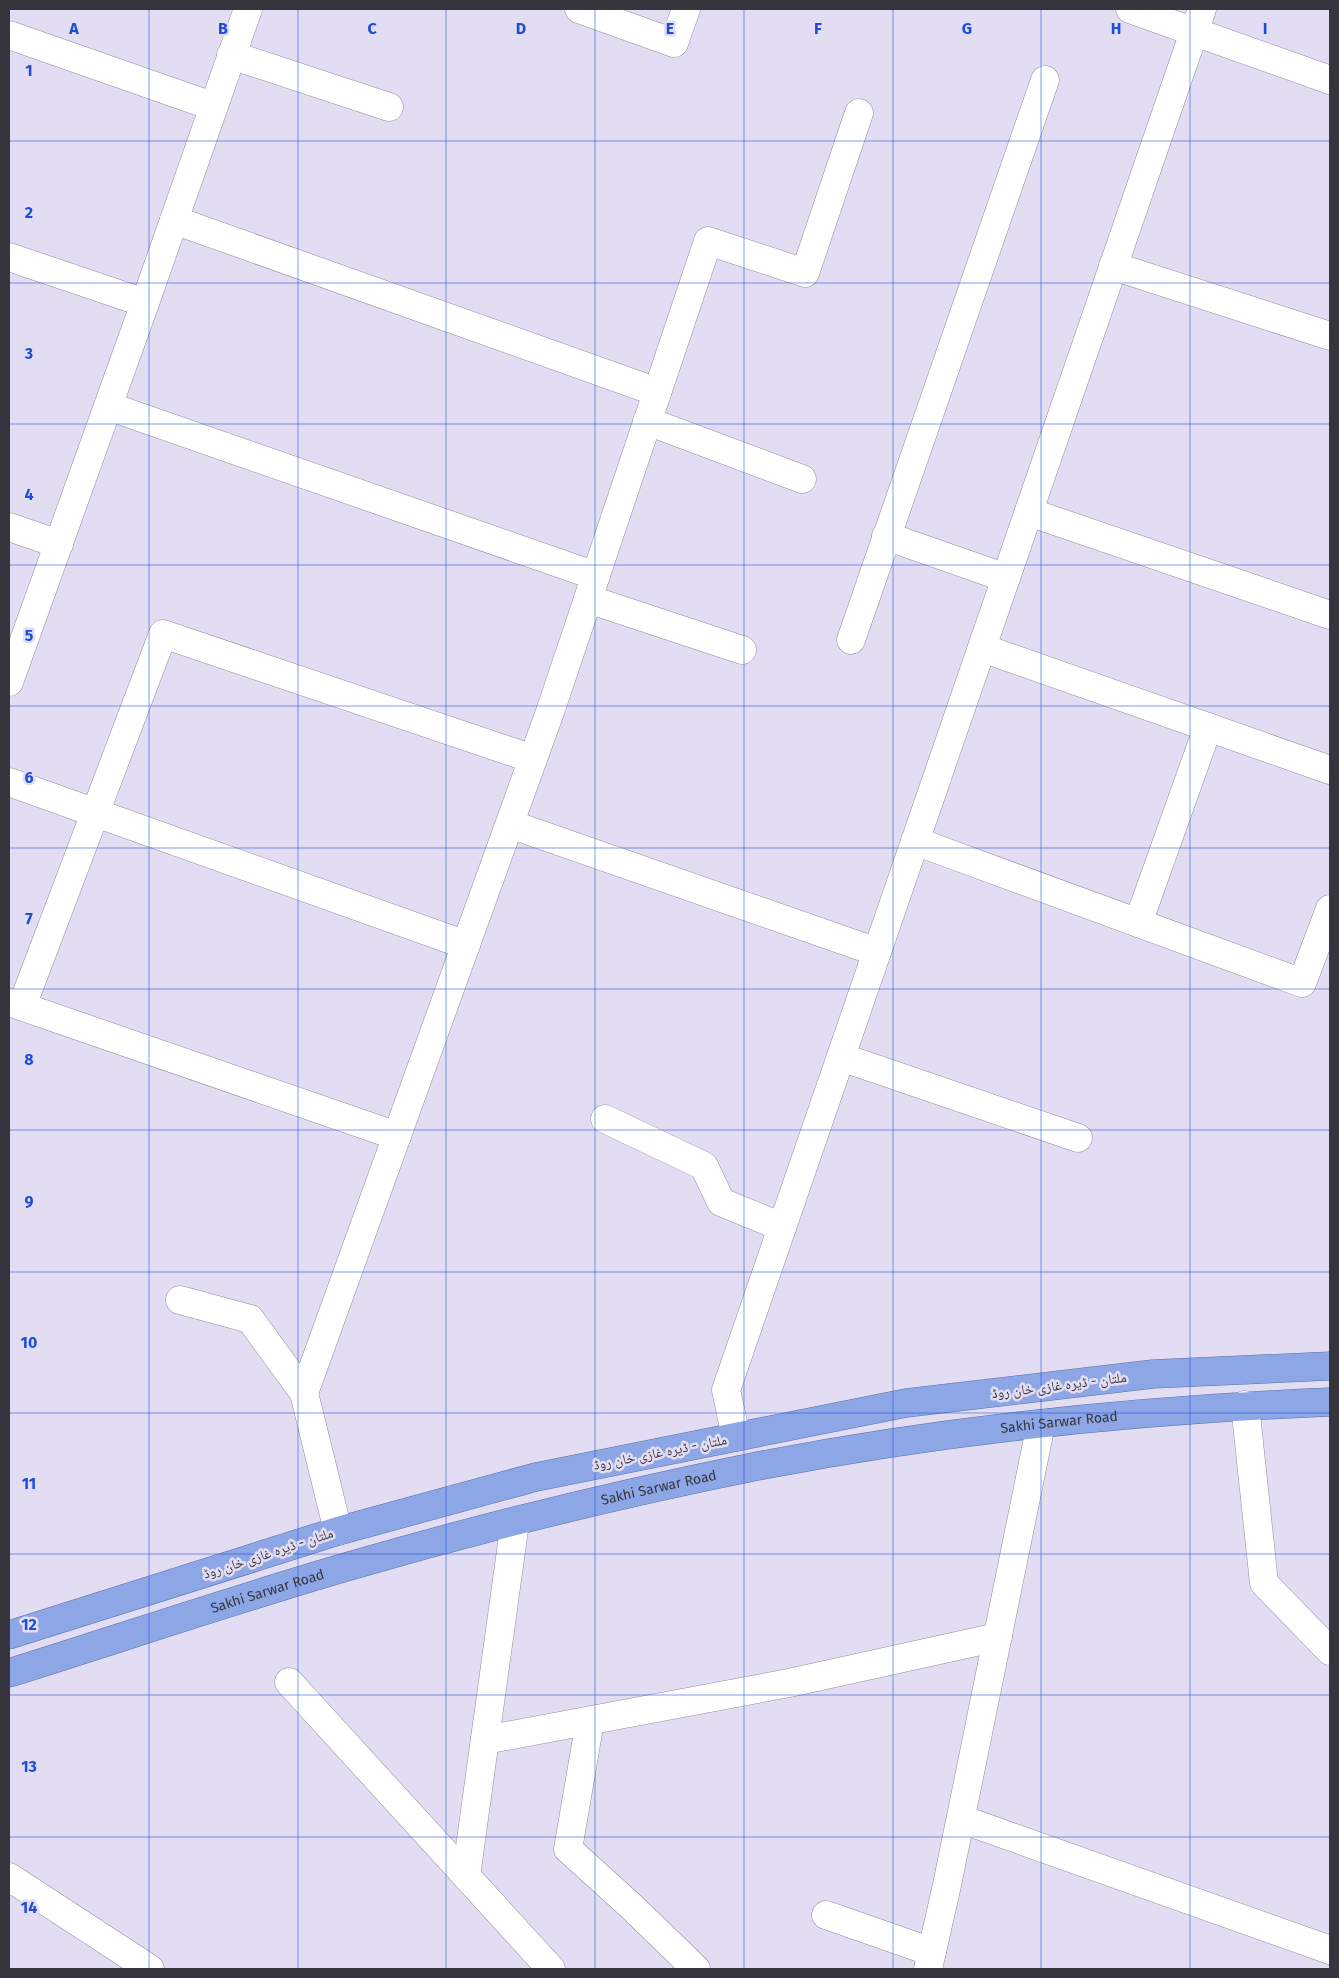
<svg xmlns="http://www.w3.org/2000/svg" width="1339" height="1978" font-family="'Fira Sans','Noto Naskh Arabic',sans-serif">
	<rect width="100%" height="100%" fill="#e2ddf2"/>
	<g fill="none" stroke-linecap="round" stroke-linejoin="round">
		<!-- minor casing -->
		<g stroke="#918da0" stroke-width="29">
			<g id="minor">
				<polyline points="579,9 674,43 686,9"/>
				<polyline points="1130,9 1330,80"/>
				<polyline points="9,35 212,106"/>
				<polyline points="231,55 389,107"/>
				<polyline points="174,220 657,392"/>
				<polyline points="9,257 145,303"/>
				<polyline points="1113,266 1330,336"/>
				<polyline points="108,406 596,576"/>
				<polyline points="647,421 802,479"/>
				<polyline points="1029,512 1330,615"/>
				<polyline points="9,527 59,544"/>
				<polyline points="886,536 1006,578"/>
				<polyline points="588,599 742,650"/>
				<polyline points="851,640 1045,80"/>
				<polyline points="982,648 1330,770"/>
				<polyline points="9,682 145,303 248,9"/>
				<polyline points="9,782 466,945"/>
				<polyline points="510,824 877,952"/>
				<polyline points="915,841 1302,983 1330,909"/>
				<polyline points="1138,923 1208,727"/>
				<polyline points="9,1002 397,1136"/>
				<polyline points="22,1006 163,634 533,759"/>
				<polyline points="841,1057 1078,1138"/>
				<polyline points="605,1119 704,1166 721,1202 782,1227"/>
				<polyline points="180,1300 250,1319 304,1393 338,1531"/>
				<polyline points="304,1393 551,709 708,241 805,273 859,113"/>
				<polyline points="1245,1405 1264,1583 1330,1651"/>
				<polyline points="736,1437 726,1390 1202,9"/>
				<polyline points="289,1682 551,1969"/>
				<polyline points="590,1721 568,1849 632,1907 696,1969"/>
				<polyline points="485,1740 789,1683 998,1637"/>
				<polyline points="961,1819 1330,1950"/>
				<polyline points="466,1876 515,1522"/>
				<polyline points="9,1877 150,1969"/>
				<polyline points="826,1915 932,1952"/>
				<polyline points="928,1969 947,1885 1041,1424"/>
			</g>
		</g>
		<!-- trunk casing -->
		<g stroke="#5c70a7" stroke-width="29">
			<g id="trunk">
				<polyline points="9,1635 338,1531 536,1477 906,1403 1153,1374 1330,1366"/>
				<path id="s1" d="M9,1673C121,1638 233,1600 346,1567C483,1527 623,1493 763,1465C949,1429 1140,1410 1330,1402"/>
			</g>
		</g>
		<!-- minor -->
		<use href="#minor" stroke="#fff" stroke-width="28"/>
		<!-- trunk -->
		<use href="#trunk" stroke="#8ca6e6" stroke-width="28"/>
	</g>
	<!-- grid -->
	<path fill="none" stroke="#1d4ed8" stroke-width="1" stroke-opacity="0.55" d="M149,9V1969M298,9V1969M446,9V1969M595,9V1969M744,9V1969M893,9V1969M1041,9V1969M1190,9V1969M9,141H1330M9,283H1330M9,424H1330M9,565H1330M9,706H1330M9,848H1330M9,989H1330M9,1130H1330M9,1272H1330M9,1413H1330M9,1554H1330M9,1695H1330M9,1837H1330"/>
	<g text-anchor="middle" stroke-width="5" stroke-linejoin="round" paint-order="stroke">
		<!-- street labels -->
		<g font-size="14" fill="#36343c" stroke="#e2ddf2">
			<text transform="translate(1059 1385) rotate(-7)" y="5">ملتان - ڈیرہ غازی خان روڈ</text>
			<text dy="5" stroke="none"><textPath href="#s1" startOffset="1082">Sakhi Sarwar Road</textPath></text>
			<text transform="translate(660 1452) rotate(-11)" y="5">ملتان - ڈیرہ غازی خان روڈ</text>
			<text dy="5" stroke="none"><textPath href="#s1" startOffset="676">Sakhi Sarwar Road</textPath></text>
			<text transform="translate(268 1553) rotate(-18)" y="5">ملتان - ڈیرہ غازی خان روڈ</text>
			<text dy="5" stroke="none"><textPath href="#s1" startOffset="271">Sakhi Sarwar Road</textPath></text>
		</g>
	</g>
	<g font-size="16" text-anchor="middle" font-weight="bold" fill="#1d4ed8" stroke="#e2ddf2" stroke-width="5" stroke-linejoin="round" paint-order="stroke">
		<text x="74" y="34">A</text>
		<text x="223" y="34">B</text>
		<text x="372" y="34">C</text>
		<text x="521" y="34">D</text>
		<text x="670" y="34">E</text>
		<text x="818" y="34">F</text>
		<text x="967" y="34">G</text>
		<text x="1116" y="34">H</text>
		<text x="1265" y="34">I</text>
		<text x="29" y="76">1</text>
		<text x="29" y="218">2</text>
		<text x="29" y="359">3</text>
		<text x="29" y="500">4</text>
		<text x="29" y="641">5</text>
		<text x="29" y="783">6</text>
		<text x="29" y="924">7</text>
		<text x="29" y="1065">8</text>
		<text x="29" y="1207">9</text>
		<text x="29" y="1348">10</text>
		<text x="29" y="1489">11</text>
		<text x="29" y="1630">12</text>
		<text x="29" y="1772">13</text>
		<text x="29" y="1913">14</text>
	</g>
	<!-- border -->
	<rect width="1339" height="1978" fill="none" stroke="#36343c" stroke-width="20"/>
</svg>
